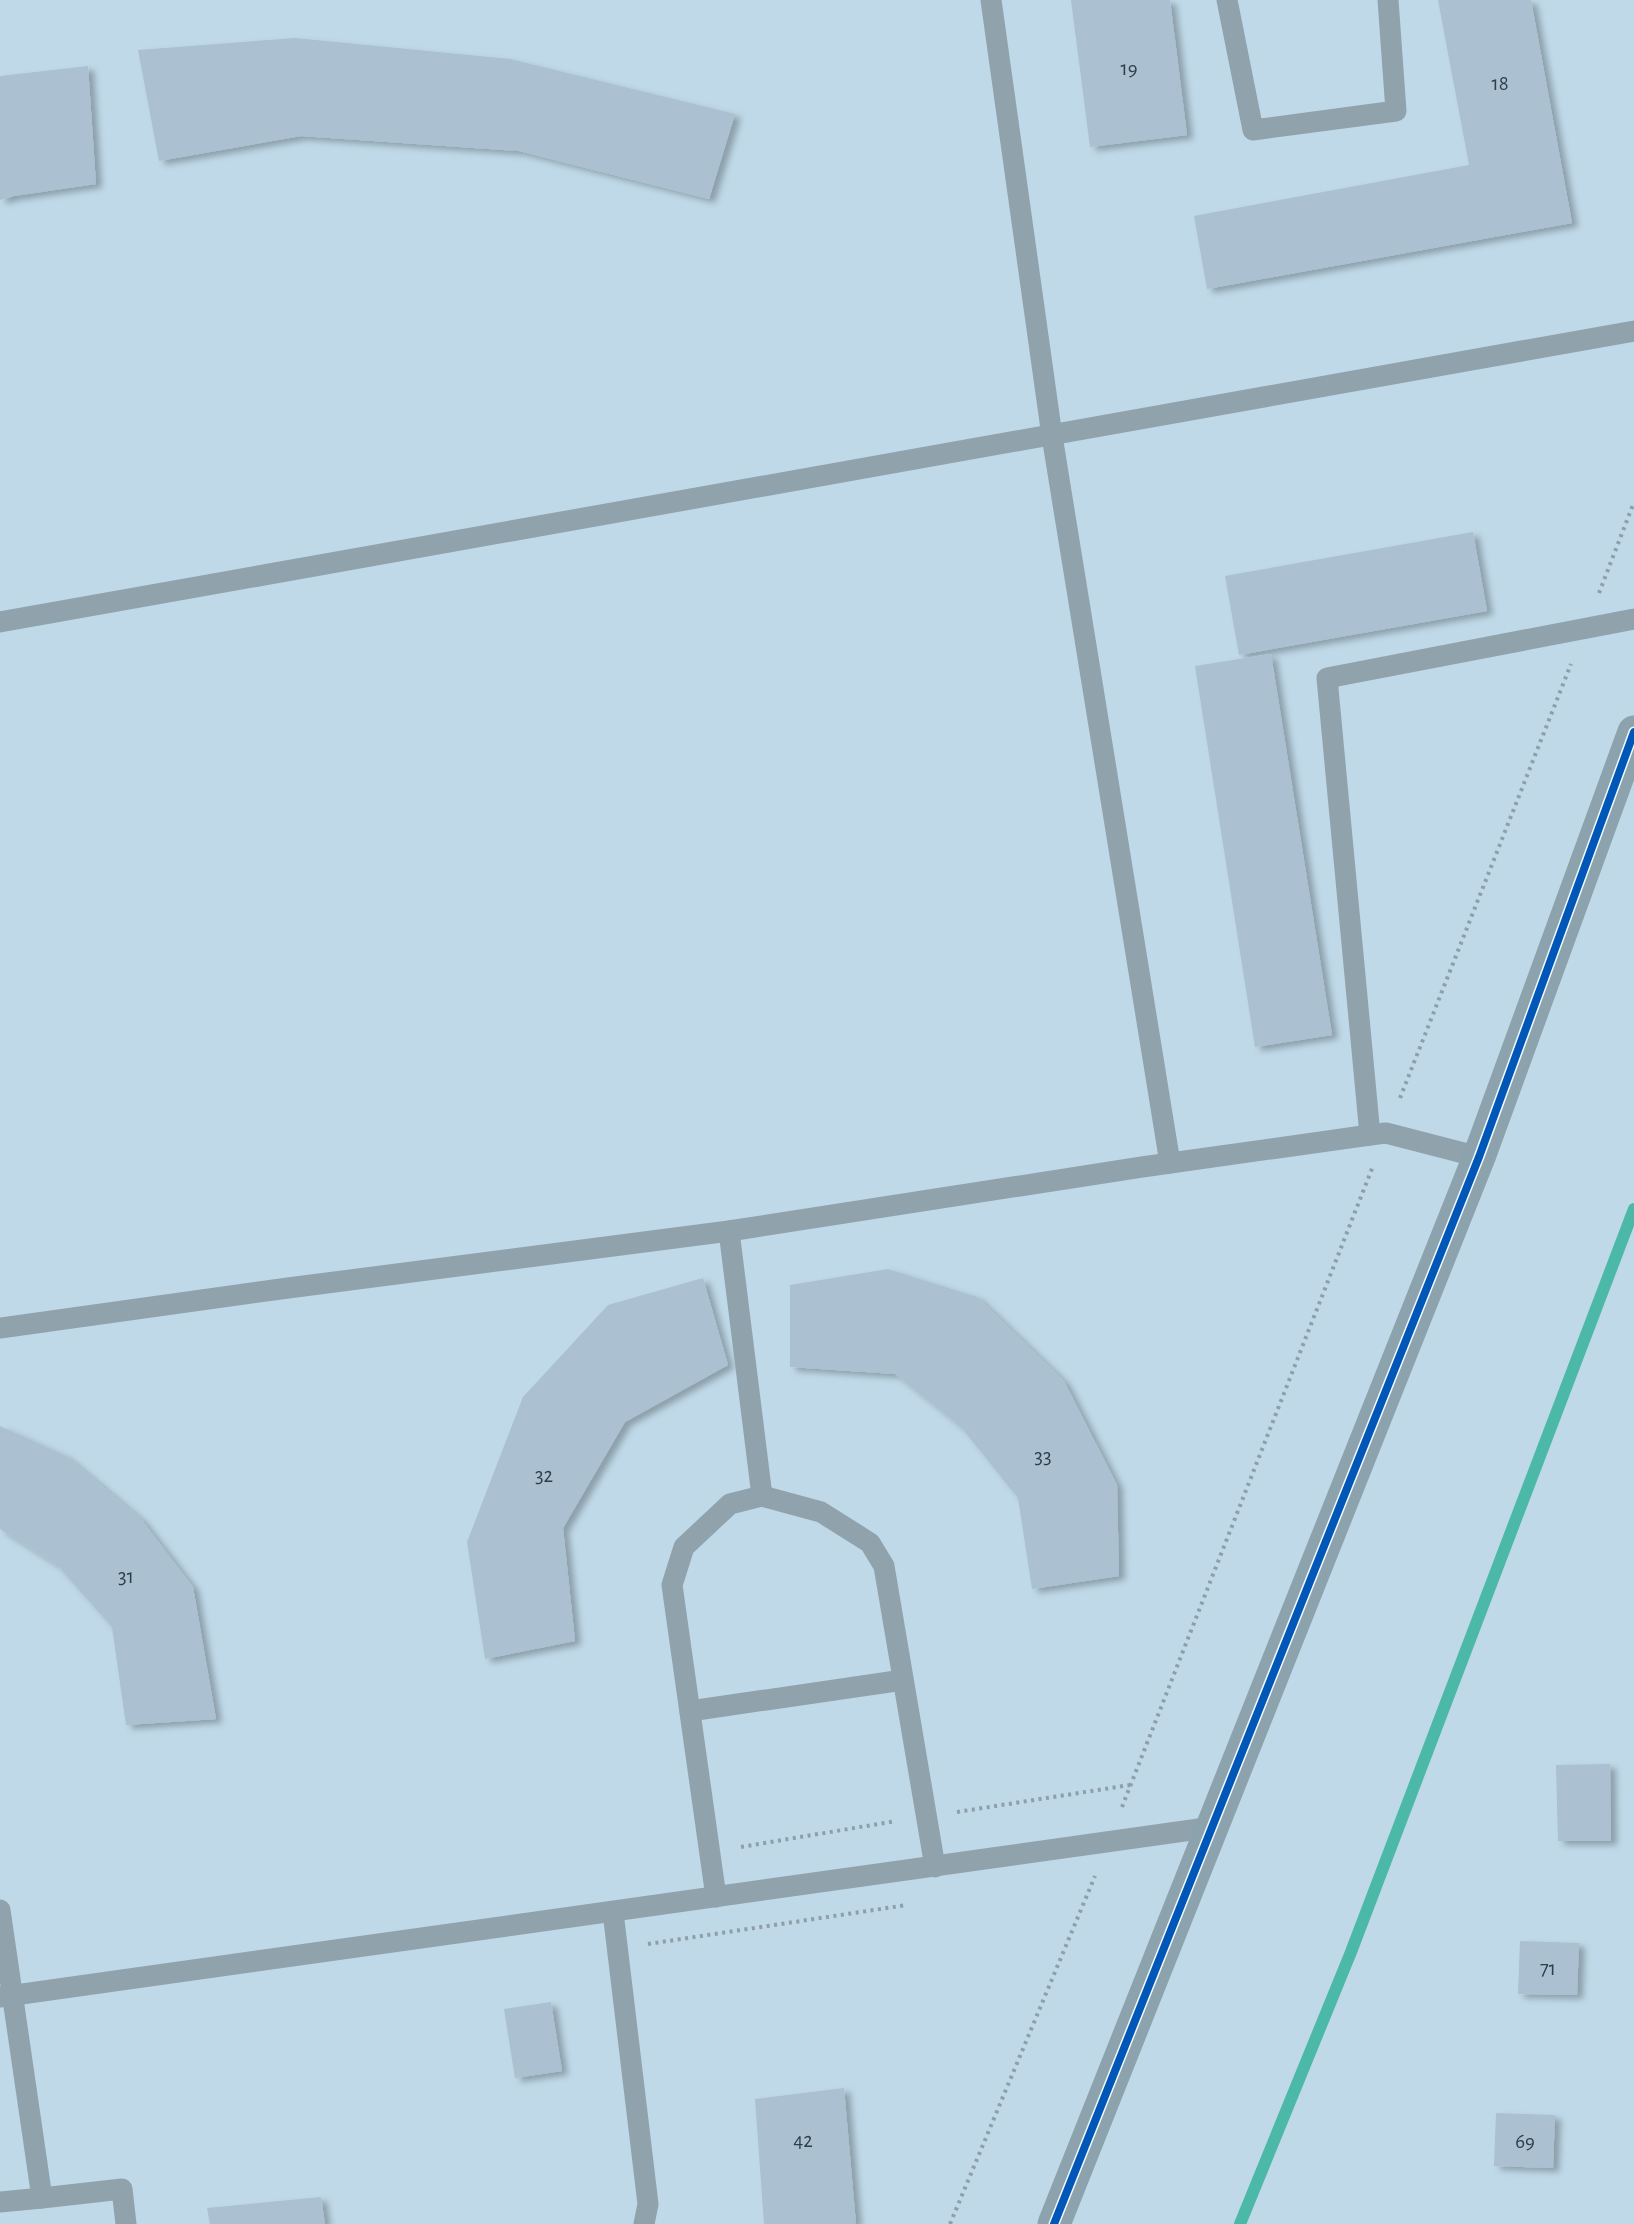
<svg xmlns="http://www.w3.org/2000/svg" width="1634" height="2224" font-family="'Alegreya Sans',sans-serif">
	<defs>
		<filter id="shadow"><feDropShadow dx="6" dy="4" stdDeviation="3" flood-color="#0004"/></filter>
	</defs>
	<rect width="100%" height="100%" fill="#bfd9e8"/>
	<g fill="none" stroke-linecap="round" stroke-linejoin="round">
		<!-- stream -->
		<polyline stroke="#4cb8a7" stroke-width="12" points="1240,2224 1351,1952 1634,1209"/>
	</g>
	<!-- building -->
	<g fill="#abc0d0" filter="url(#shadow)">
		<polygon points="1071,0 1170,0 1187,135 1090,147"/>
		<polygon points="1438,0 1531,0 1572,223 1207,289 1194,216 1469,165"/>
		<polygon points="295,38 510,59 735,114 709,199 519,151 301,136 159,161 138,50"/>
		<polygon points="88,66 96,184 14,196 0,200 0,76"/>
		<polygon points="1473,532 1487,611 1239,655 1225,576"/>
		<polygon points="1271,654 1332,1035 1255,1047 1195,666"/>
		<polygon points="888,1269 977,1297 1064,1381 1117,1485 1119,1576 1032,1589 1018,1498 961,1427 895,1374 790,1367 790,1285"/>
		<polygon points="703,1278 728,1365 625,1422 563,1528 575,1641 485,1659 467,1542 523,1397 608,1305"/>
		<polygon points="0,1426 66,1456 141,1519 193,1587 216,1719 126,1725 112,1627 57,1565 0,1529"/>
		<polygon points="1610,1764 1611,1841 1558,1841 1556,1765"/>
		<polygon points="1520,1941 1579,1943 1577,1995 1518,1994"/>
		<polygon points="551,2002 562,2071 515,2078 504,2009"/>
		<polygon points="844,2088 856,2224 764,2224 755,2099"/>
		<polygon points="1496,2113 1555,2115 1553,2168 1494,2166"/>
		<polygon points="321,2197 325,2224 210,2224 207,2208"/>
	</g>
	<g fill="none" stroke-linecap="round" stroke-linejoin="round">
		<!-- path -->
		<g stroke="#8e9fa9" stroke-width="4" stroke-dasharray="3 4.5" stroke-linecap="butt">
			<polyline points="1599,593 1634,502"/>
			<polyline points="1400,1098 1571,664"/>
			<polyline points="1122,1807 1373,1166"/>
			<polyline points="957,1812 1130,1785"/>
			<polyline points="741,1847 896,1821"/>
			<polyline points="648,1944 907,1905"/>
			<polyline points="950,2224 1095,1876"/>
		</g>
		<!-- lane -->
		<g stroke="#90a3ac" stroke-width="21">
			<polyline points="991,0 1052,436 1170,1163"/>
			<polyline points="1227,0 1253,130 1396,111 1388,0"/>
			<polyline points="0,622 1634,331"/>
			<polyline points="1370,1135 1327,678 1634,619"/>
			<polyline points="729,1231 762,1496"/>
			<polyline points="0,1328 288,1288 729,1231 1142,1167 1370,1135 1386,1133 1479,1157"/>
			<polyline points="690,1711 903,1680"/>
			<polyline points="716,1897 672,1585 684,1547 730,1504 762,1496 821,1512 870,1543 884,1566 935,1867"/>
			<polyline points="0,1910 42,2198 122,2189 126,2224"/>
			<polyline points="613,1912 648,2204 644,2224"/>
			<polyline points="0,1997 1213,1827"/>
			<polyline points="0,2202 42,2198"/>
		</g>
		<!-- secondary -->
		<polyline stroke="#8ca2ac" stroke-width="33" points="1054,2224 1479,1157 1634,732"/>
		<!-- cycleway casing -->
		<g stroke="#f1f9fd" stroke-width="11">
			<polyline id="cycleway" points="1054,2224 1479,1157 1634,732"/>
		</g>
		<!-- cycleway -->
		<use href="#cycleway" stroke="#0057b8" stroke-width="8"/>
	</g>
	<g text-anchor="middle" stroke-width="4.5" stroke-linejoin="round" paint-order="stroke">
		<!-- number labels -->
		<g font-size="21" fill="#2e3f4c">
			<text x="1129" y="75">19</text>
			<text x="1500" y="90">18</text>
			<text x="1043" y="1463">33</text>
			<text x="544" y="1482">32</text>
			<text x="126" y="1583">31</text>
			<text x="1548" y="1975">71</text>
			<text x="803" y="2147">42</text>
			<text x="1525" y="2148">69</text>
		</g>
	</g>
</svg>
